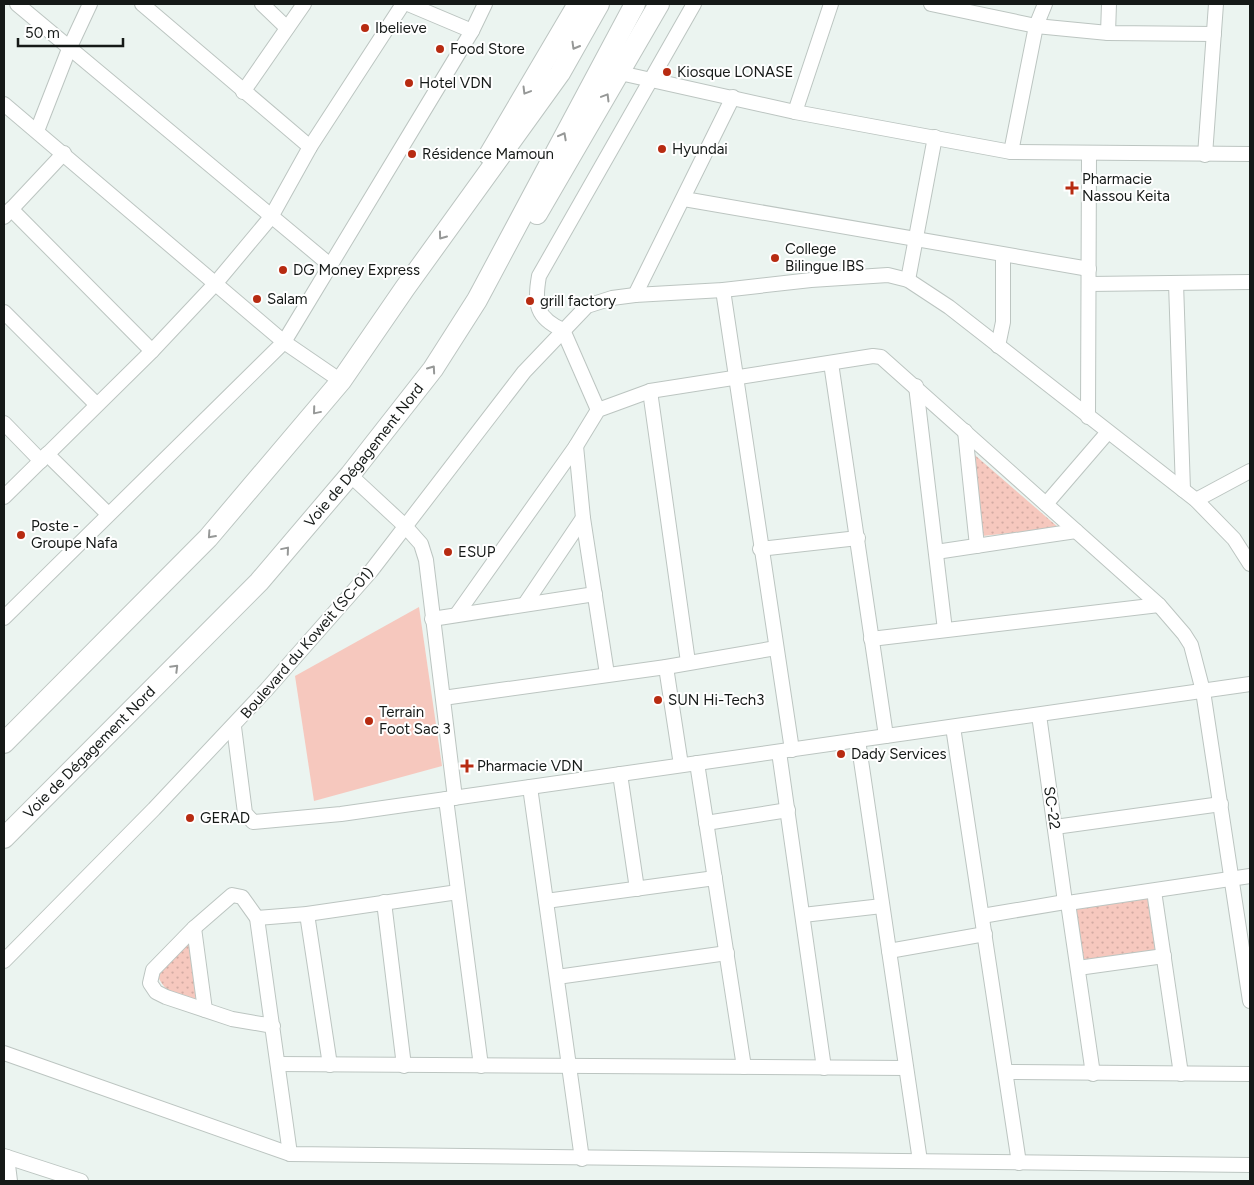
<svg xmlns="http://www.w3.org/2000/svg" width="1254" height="1185" font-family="Figtree,sans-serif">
	<defs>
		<pattern id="garden-dots" width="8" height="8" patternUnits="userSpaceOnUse" patternTransform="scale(1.25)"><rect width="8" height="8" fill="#f6c8be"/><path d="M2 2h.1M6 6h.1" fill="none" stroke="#d2aba3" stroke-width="1.8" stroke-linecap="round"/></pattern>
	</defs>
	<rect width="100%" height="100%" fill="#ebf4f0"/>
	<!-- park -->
	<polygon fill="#f6c8be" points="419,607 442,766 314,801 295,676"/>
	<!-- garden -->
	<g fill="url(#garden-dots)">
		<polygon points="969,450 1059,528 982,536"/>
		<polygon points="1149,896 1158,960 1083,967 1074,905"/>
		<path d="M187,943L190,944L198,995L195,999C179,999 164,992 158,976L164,964Z"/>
	</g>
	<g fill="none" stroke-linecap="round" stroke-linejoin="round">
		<!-- minor casing -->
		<g stroke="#bcc5c1" stroke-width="16">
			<g id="minor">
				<polyline points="17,4 330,265"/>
				<polyline points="142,4 310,147"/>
				<polyline points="262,4 287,28"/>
				<polyline points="408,4 472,31"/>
				<polyline points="931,4 1036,26 1108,33 1214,34"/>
				<polyline points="1108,33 1109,4"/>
				<polyline points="620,73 795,112 1011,152 1250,154"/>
				<polyline points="243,92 304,4"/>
				<polyline points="4,104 284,342 341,381"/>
				<polyline points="795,112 831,4"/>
				<polyline points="37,131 69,49 90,4"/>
				<polyline points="1011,152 1036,26 1045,4"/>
				<polyline points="1205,155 1216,4"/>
				<polyline points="684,199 1089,269"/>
				<polyline points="11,209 152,351"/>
				<polyline points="4,217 64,153"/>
				<polyline points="908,280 935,137"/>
				<polyline points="1176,283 1183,490"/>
				<polyline points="1089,284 1250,282"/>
				<polyline points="723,290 792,750"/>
				<polyline points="635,295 733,97"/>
				<polyline points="4,312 96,404"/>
				<polyline points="998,346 1003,322 1003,255"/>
				<polyline points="831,363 886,736"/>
				<polyline points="916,386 945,630"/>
				<polyline points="650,391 688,662"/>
				<path d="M598,410L563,330C536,318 534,304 539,276L694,4"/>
				<polyline points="1088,417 1089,153"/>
				<polyline points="4,423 41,461"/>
				<polyline points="965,431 977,546"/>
				<polyline points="576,446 583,518 607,674"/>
				<polyline points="47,454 108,514"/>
				<polyline points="350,475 405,526 421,544 426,560 455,798"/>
				<polyline points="4,497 152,351 215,284 271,217 310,147 403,4"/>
				<polyline points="1196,500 1250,471"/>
				<polyline points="1046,504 1108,432"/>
				<polyline points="760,549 858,538"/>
				<polyline points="936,552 1076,531"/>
				<polyline points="525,604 583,518"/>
				<polyline points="457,614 576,446 598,410 650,391 873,356 881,357 1159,605 1184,634 1191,645 1203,691 1250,1001"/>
				<polyline points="4,618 284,342 472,31 485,4"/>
				<polyline points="432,619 595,594"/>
				<polyline points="871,639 1159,605"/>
				<polyline points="666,667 681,765"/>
				<polyline points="443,698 666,667 776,648"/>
				<polyline points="1039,715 1065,902"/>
				<polyline points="234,727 245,813 253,822 341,814 1250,684"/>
				<polyline points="953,727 1019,1163"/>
				<polyline points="858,740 920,1161"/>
				<polyline points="779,752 824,1068"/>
				<polyline points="697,763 744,1067"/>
				<polyline points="620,774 637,889"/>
				<polyline points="530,787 582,1159"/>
				<polyline points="446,799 481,1066"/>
				<polyline points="706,823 788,810"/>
				<polyline points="1055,827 1221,804"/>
				<polyline points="1154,891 1181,1074"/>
				<polyline points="546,901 715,878"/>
				<polyline points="384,902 404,1066"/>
				<polyline points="1068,903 1093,1074"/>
				<polyline points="307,914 330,1065"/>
				<polyline points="803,915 882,906"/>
				<polyline points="982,916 1065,902 1068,903 1250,876"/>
				<polyline points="257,918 307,914 458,892"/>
				<polyline points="194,928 205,1010"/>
				<polyline points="889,951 985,934"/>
				<polyline points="4,961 154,809 267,689 371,571 524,372 587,306 612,298 635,295 723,290 811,280 888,275 908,280 949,307 1196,500 1234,539 1250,564"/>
				<polyline points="1078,968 1164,956"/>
				<polyline points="557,977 727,953"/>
				<polyline points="273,1026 232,1019 166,997 156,992 150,983 153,970 194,928 232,895 242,897 257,918 290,1154"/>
				<polyline points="4,1053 290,1154 1250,1165"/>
				<polyline points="278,1064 906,1068"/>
				<polyline points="1006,1072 1250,1074"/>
				<polyline points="4,1156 81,1181"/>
				<polyline points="7,1157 10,1181"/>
			</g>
		</g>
		<!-- highway casing -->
		<g stroke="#bcc5c1" stroke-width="22">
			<g id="highway">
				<polyline points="489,155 578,4"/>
				<polyline points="537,214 659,4"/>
				<polyline points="4,743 208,538 341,381 405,288 560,73 599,4"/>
				<path id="s1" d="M4,838L259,582L350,475L433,369L477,300L635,4"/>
			</g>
		</g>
		<!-- minor -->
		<use href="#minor" stroke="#fff" stroke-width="14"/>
		<!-- highway -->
		<use href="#highway" stroke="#fff" stroke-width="20"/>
	</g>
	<!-- one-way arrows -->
	<defs><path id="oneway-chevron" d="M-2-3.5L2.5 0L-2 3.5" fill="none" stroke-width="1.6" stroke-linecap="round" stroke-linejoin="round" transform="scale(1.25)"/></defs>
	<g stroke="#969897">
		<use href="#oneway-chevron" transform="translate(575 46) rotate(120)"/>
		<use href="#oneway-chevron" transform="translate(526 91) rotate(121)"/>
		<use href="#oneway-chevron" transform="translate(606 97) rotate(-59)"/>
		<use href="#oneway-chevron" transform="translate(563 136) rotate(-62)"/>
		<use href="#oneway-chevron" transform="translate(442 236) rotate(126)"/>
		<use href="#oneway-chevron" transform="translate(432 369) rotate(-55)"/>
		<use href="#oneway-chevron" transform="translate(316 411) rotate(130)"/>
		<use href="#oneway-chevron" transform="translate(211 535) rotate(132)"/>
		<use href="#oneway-chevron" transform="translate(286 550) rotate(-50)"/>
		<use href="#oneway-chevron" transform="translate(175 668) rotate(-45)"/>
	</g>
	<!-- markers -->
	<g fill="#b72b11" stroke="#fff" stroke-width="2">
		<circle cx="365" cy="28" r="5"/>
		<circle cx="440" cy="49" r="5"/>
		<circle cx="667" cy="72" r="5"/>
		<circle cx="409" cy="83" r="5"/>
		<circle cx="662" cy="149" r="5"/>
		<circle cx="412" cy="154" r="5"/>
		<path d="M1069.5 180.5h5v5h5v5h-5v5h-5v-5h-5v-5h5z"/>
		<circle cx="775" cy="258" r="5"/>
		<circle cx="283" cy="270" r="5"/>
		<circle cx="257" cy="299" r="5"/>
		<circle cx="530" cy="301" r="5"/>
		<circle cx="21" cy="535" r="5"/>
		<circle cx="448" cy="552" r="5"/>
		<circle cx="658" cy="700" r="5"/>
		<circle cx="369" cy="721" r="5"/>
		<circle cx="841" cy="754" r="5"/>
		<path d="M464.5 758.5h5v5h5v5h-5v5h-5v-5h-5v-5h5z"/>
		<circle cx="190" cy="818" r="5"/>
	</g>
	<g text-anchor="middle" stroke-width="4" stroke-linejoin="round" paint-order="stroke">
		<!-- poi labels -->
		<g font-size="15" fill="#151917" stroke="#fff" text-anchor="start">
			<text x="375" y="33">Ibelieve</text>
			<text x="450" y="54">Food Store</text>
			<text x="677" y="77">Kiosque LONASE</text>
			<text x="419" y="88">Hotel VDN</text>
			<text x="672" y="154">Hyundai</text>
			<text x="422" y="159">Résidence Mamoun</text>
			<text x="1082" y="184">Pharmacie<tspan x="1082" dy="17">Nassou Keita</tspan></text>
			<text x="785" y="254">College<tspan x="785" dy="17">Bilingue IBS</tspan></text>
			<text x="293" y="275">DG Money Express</text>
			<text x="267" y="304">Salam</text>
			<text x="540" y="306">grill factory</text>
			<text x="31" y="531">Poste -<tspan x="31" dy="17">Groupe Nafa</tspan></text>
			<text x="458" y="557">ESUP</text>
			<text x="668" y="705">SUN Hi-Tech3</text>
			<text x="379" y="717">Terrain<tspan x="379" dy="17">Foot Sac 3</tspan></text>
			<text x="851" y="759">Dady Services</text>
			<text x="477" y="771">Pharmacie VDN</text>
			<text x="200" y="823">GERAD</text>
		</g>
		<!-- street labels -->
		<g font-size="15" fill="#151917" stroke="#fff">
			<text dy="5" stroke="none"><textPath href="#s1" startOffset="526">Voie de Dégagement Nord</textPath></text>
			<text transform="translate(307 643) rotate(-49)" y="5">Boulevard du Koweit (SC-01)</text>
			<text dy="5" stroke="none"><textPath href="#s1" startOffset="121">Voie de Dégagement Nord</textPath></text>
			<text transform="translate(1052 808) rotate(82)" y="5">SC-22</text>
		</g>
	</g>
	<!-- border -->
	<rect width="1254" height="1185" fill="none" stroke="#151917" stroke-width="10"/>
	<!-- scale -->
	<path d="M18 38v8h105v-8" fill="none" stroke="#151917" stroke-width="2.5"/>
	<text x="25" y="38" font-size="15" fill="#151917" stroke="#ffffff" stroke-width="4" paint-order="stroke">50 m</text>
</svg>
